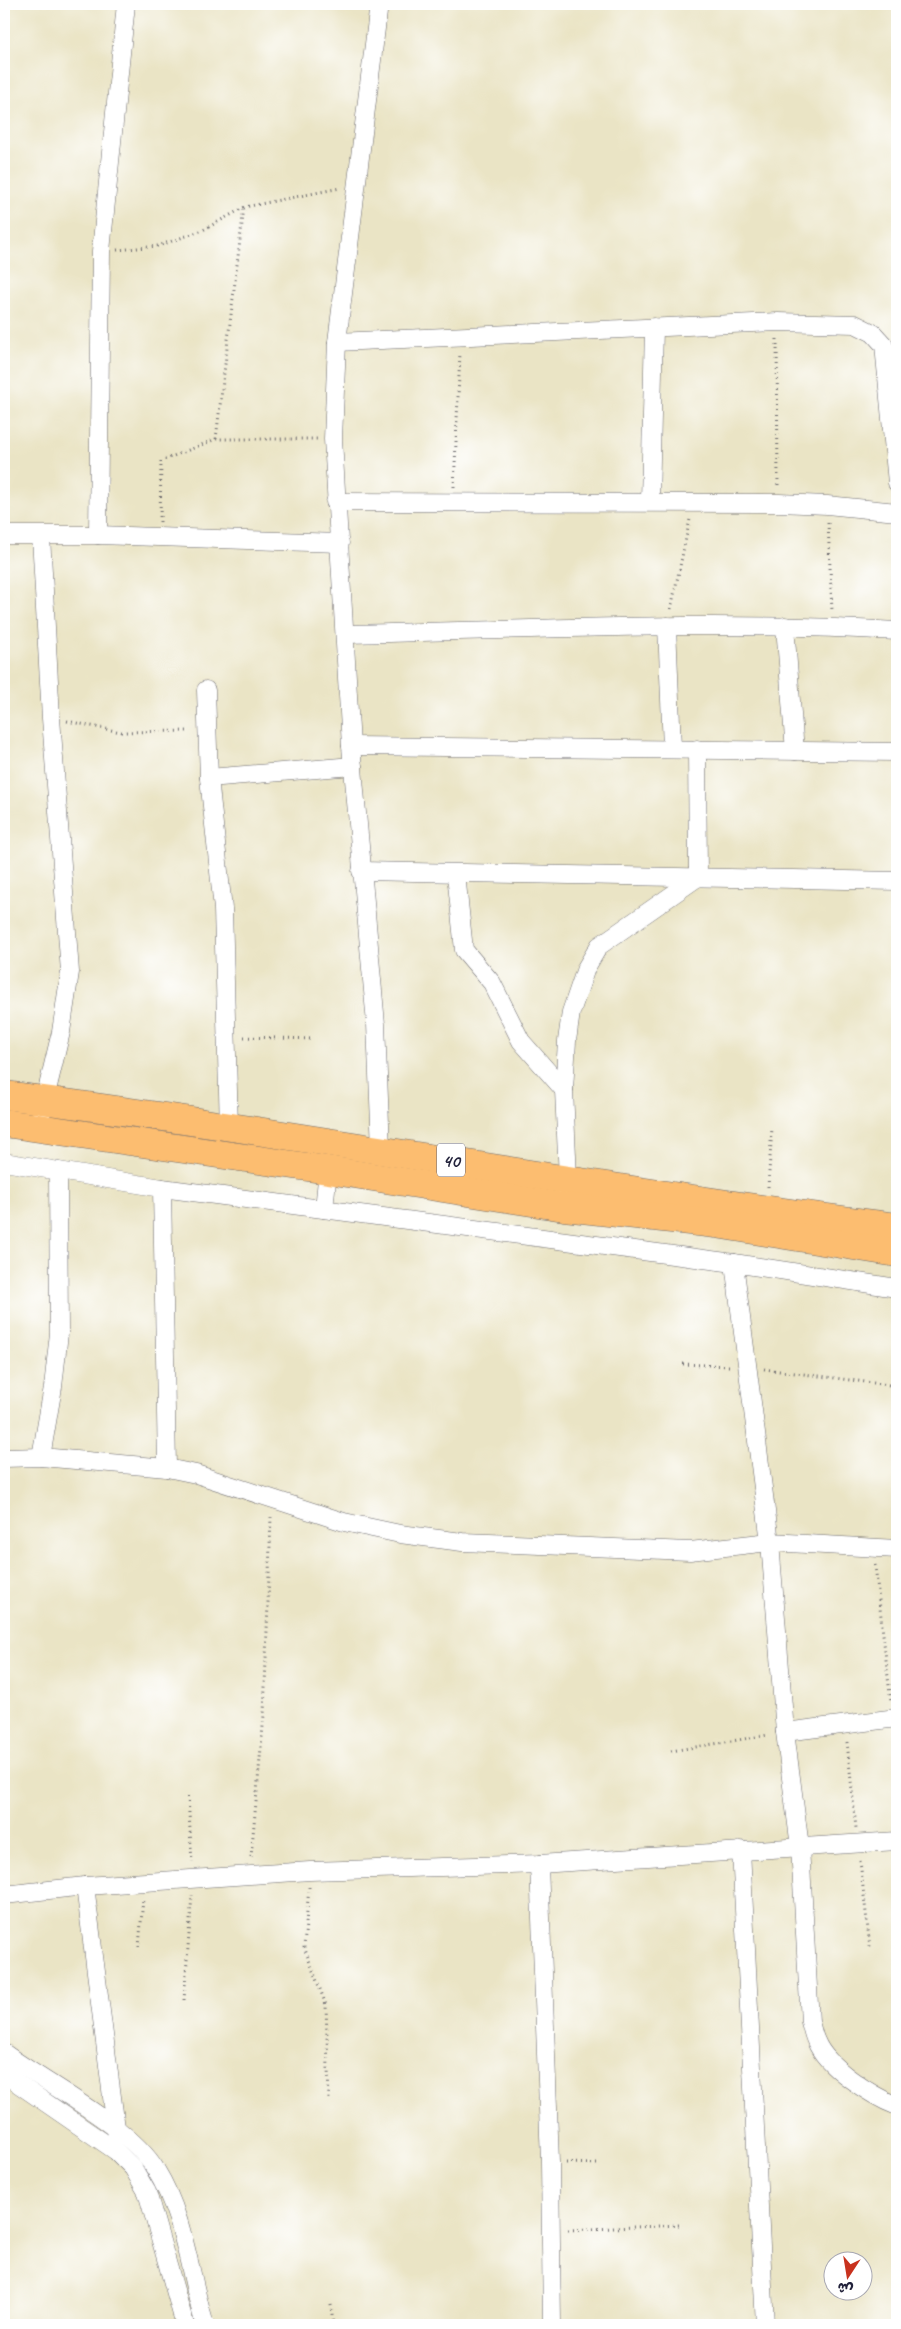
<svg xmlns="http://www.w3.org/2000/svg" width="901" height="2329" font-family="Caveat,'Playpen Sans Arabic',sans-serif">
	<rect width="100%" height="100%" fill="#fff"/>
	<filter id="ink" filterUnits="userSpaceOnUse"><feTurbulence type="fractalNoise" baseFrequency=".02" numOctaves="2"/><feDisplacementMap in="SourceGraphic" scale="10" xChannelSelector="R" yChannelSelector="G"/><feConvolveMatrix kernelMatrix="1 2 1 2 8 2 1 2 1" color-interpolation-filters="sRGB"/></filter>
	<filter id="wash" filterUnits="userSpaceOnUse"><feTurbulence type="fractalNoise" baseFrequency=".0096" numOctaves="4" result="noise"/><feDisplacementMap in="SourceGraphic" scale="20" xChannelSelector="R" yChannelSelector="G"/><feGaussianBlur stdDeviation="1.12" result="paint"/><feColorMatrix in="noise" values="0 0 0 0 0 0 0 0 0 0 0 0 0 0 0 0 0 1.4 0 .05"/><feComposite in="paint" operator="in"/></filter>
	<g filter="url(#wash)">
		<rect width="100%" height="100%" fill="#eae4c5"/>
	</g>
	<g filter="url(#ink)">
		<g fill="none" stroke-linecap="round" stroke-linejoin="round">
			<!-- street casing -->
			<g stroke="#68666b" stroke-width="19">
				<g id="street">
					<polyline points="379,4 337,342 333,439 351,746 376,1024 381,1149"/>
					<polyline points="337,342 778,322 855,324 873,333 884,345 897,483"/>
					<polyline points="335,502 779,503 827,505 897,512"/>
					<polyline points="650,502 654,327"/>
					<polyline points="4,535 98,535 340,543"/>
					<polyline points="98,535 101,251 126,4"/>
					<polyline points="667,626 672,748"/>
					<polyline points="785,626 795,751"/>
					<path d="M346,634C530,630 714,620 897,631"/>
					<polyline points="206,690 209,778 223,909 229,1128"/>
					<polyline points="351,746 897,752"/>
					<polyline points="209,778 353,766"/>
					<polyline points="361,871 897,881"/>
					<polyline points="456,874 464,950 492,983 521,1041 564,1090"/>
					<polyline points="38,1128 61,1032 70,972 51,718 41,536"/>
					<polyline points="4,1162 162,1188 167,1468"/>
					<polyline points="162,1188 734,1263"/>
					<polyline points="566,1190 568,1179 564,1090 567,1041 571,1012 586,968 599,946 698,877 697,749"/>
					<polyline points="324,1209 328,1170"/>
					<path d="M897,1288L734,1263L770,1542L785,1732L800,1847L810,2022C812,2028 813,2035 816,2041C826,2067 872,2096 897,2106"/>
					<polyline points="41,1457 53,1387 59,1333 58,1171"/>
					<polyline points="4,1458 41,1457 167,1468 196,1474 344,1522 400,1534 462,1542 690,1551 770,1542 897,1549"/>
					<polyline points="785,1732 897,1718"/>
					<polyline points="741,1850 765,2325"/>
					<polyline points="539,1864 550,2162 552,2325"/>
					<polyline points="85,1886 117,2136"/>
					<polyline points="4,1895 85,1886 310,1871 539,1864 897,1841"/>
					<path d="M4,2053C46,2084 131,2127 156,2170C185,2217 189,2274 205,2325"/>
					<polyline points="4,2074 116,2151 133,2168 147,2192 185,2325"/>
				</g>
			</g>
			<!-- highway casing -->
			<g stroke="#68666b" stroke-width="29">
				<g id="highway">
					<path d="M4,1095C302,1133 598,1190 897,1227"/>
					<polyline points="4,1123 328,1170 564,1207 716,1224 897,1253"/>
				</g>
			</g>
			<!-- path -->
			<g stroke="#68666b" stroke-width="3" stroke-dasharray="1 4" stroke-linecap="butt">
				<polyline points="117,250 158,246 203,230 245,207 340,188"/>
				<polyline points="777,339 778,485"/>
				<polyline points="216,439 244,207"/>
				<polyline points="454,487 460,353"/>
				<polyline points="160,522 161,461 216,439 317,439"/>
				<polyline points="828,523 832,611"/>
				<polyline points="671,609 690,519"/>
				<polyline points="67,721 121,732 190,731"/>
				<polyline points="244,1037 314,1039"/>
				<polyline points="768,1187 772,1128"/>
				<polyline points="683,1364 730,1366"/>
				<polyline points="764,1369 897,1386"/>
				<polyline points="875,1565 891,1703"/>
				<polyline points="895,1734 897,1745"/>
				<polyline points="847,1742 856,1828"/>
				<polyline points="671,1751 768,1735"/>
				<polyline points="188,1797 192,1862"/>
				<polyline points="251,1857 264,1715 271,1517"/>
				<polyline points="860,1861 870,1947"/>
				<polyline points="309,1887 304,1947 326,2005 329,2100"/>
				<polyline points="139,1947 143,1899"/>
				<polyline points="184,2000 192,1895"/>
				<polyline points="566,2163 598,2164"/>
				<polyline points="568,2230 680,2225"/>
				<polyline points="331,2305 333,2325"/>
			</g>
			<!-- street -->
			<use href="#street" stroke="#fff" stroke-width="18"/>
			<!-- highway -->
			<use href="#highway" stroke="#fcbd6f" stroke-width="28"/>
		</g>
	</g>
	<g text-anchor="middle" stroke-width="4" stroke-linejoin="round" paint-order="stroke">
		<!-- shield labels -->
		<rect fill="#fff" stroke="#646476" stroke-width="1" x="437" y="1143.5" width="28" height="33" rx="4"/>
		<g font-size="19" font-weight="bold" fill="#22223b">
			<text x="451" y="1167">40</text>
		</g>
	</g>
	<!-- margin -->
	<rect width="901" height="2329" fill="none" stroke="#fff" stroke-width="20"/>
	<!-- north arrow -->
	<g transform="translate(848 2276) rotate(192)"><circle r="24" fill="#ffffff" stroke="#a7a7b1"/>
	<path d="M0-4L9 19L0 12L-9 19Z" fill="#c8321e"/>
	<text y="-8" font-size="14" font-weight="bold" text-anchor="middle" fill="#22223b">ش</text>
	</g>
</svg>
